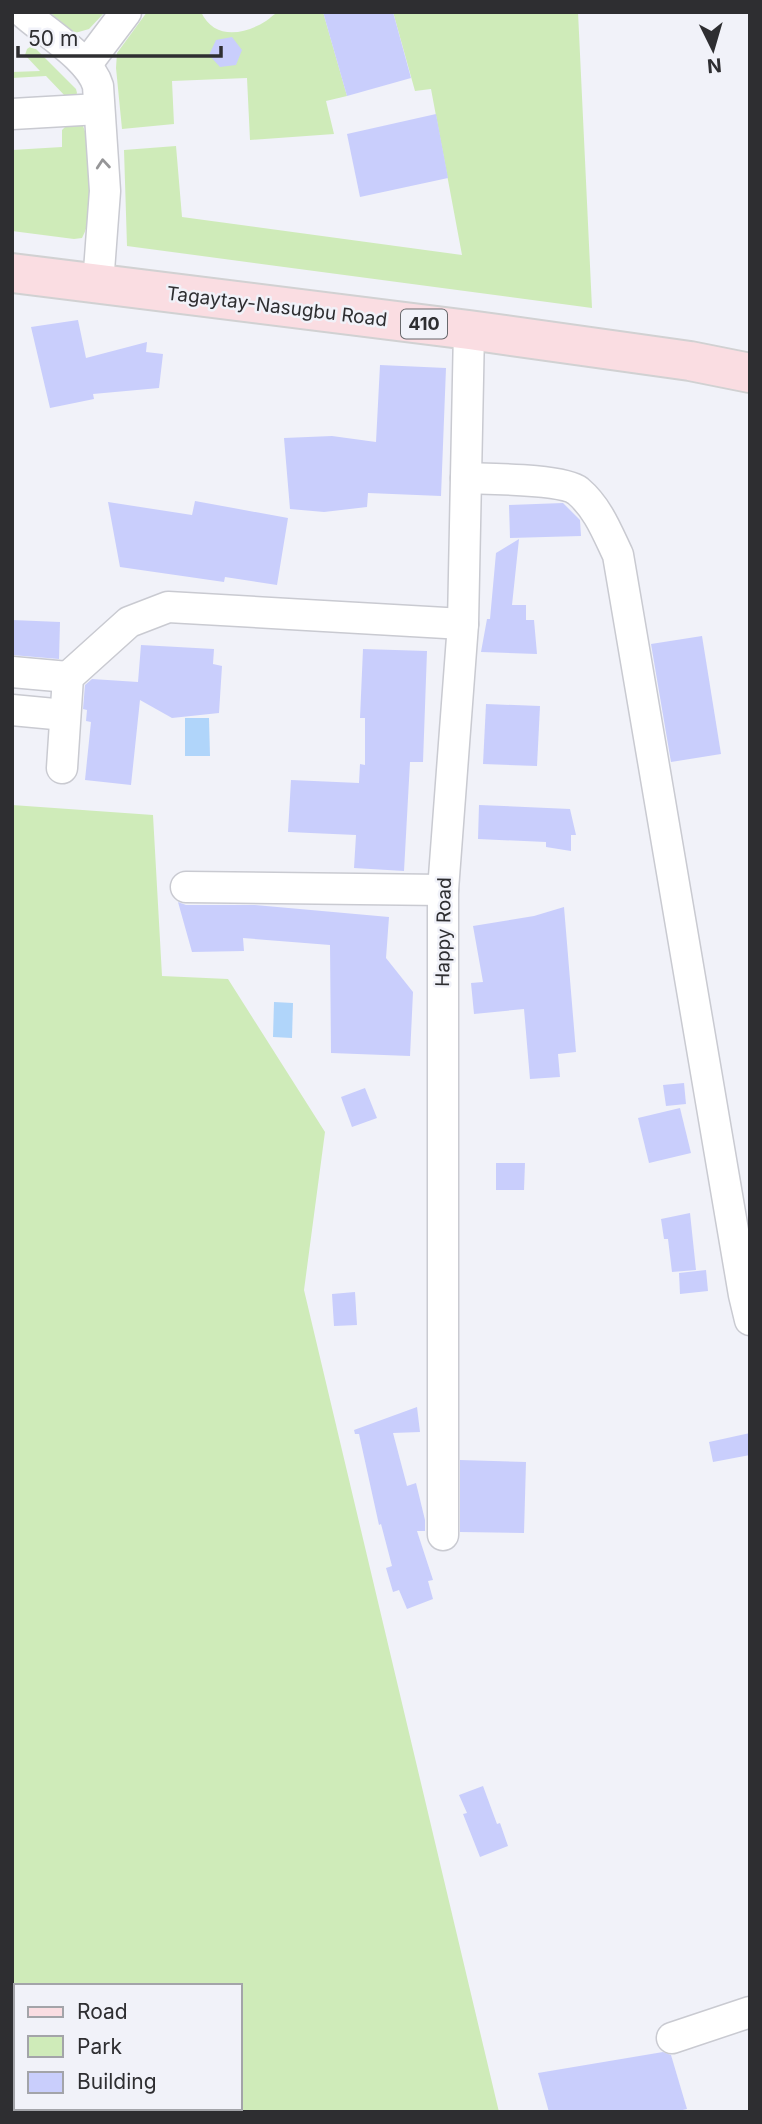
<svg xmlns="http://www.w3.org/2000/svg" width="762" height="2124" font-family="Inter,sans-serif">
	<rect width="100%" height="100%" fill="#f1f2f9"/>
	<!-- green -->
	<g fill="#cfebb9" fill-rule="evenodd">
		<polygon points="49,12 105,12 89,29 75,33"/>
		<path d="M147,12H201C214,40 244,35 266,21C271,18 274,13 280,12C293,10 309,12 323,12L347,96L326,101L334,134L250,140L247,78L172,81L174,124L122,129L116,68L117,53Z"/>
		<polygon points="393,12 578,12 592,308 127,246 124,150 176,146 182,217 462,255 431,89 415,91"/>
		<polygon points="30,47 36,49 76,89 77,93 75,98 67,98 46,76 12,78 12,72 40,71 25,55 27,49"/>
		<path d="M68,124L83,126L86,134C88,166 98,209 82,238L74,239L12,231V150L62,147V130Z"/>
		<path d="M12,805L153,815L162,976L228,979L325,1132L304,1290L499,2112H12ZM16,1986H240V2108H16Z"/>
	</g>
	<!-- water -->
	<g fill="#b0d5fa">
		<polygon points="185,718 209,718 210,756 185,756"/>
		<polygon points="274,1002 293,1003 292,1038 273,1037"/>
	</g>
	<!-- building -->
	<g fill="#c9cefc">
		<polygon points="323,12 393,12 411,78 347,96"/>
		<polygon points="232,37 242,50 236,65 220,67 209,55 216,40"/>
		<polygon points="436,114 448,178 360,197 347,134"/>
		<polygon points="78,320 86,358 147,342 146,352 163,354 159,388 93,394 94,399 50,408 31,327"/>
		<polygon points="380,365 446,368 441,496 368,493 367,507 324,512 290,509 284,438 332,436 376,442"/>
		<polygon points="195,501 288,518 277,585 225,577 224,582 120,567 108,502 192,515"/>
		<polygon points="563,503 580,520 581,536 510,538 509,505"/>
		<polygon points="519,539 512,605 526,605 526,620 534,620 537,654 481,652 487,619 490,619 496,553"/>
		<polygon points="12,620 60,622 59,659 12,655"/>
		<polygon points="702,636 721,754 671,762 651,644"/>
		<polygon points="141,645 214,649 213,664 222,666 219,713 172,718 140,700 131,785 85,780 91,722 86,721 87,710 83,709 85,685 92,679 138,682"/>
		<polygon points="363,649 427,651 423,762 410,762 404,871 354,868 356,835 288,832 291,780 359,783 360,764 365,765 365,718 360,718"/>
		<polygon points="486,704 540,706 537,766 483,764"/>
		<polygon points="479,805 570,809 576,835 571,835 571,851 546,847 546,842 478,839"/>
		<polygon points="178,902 186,905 255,905 389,917 386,958 413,992 410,1056 331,1053 330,945 243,938 244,951 192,952"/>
		<polygon points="564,907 576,1052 558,1054 560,1077 530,1079 524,1009 474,1014 471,983 483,982 473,926 534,916"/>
		<polygon points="684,1083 686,1104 666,1106 663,1085"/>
		<polygon points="365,1088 377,1118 352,1127 341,1097"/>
		<polygon points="680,1108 691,1153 649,1163 638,1118"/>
		<polygon points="496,1163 525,1163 524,1190 496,1190"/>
		<polygon points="690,1213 696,1270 672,1272 668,1239 664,1239 661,1219"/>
		<polygon points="706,1270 708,1291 680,1294 679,1273"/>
		<polygon points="355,1292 357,1325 334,1326 332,1294"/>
		<polygon points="417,1407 420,1432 393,1433 407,1486 416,1483 425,1520 425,1531 417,1531 433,1580 428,1581 433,1599 407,1609 399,1590 393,1592 386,1568 392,1566 381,1524 379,1525 359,1434 355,1434 354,1430"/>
		<polygon points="750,1433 750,1455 713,1462 709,1442"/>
		<polygon points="460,1460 526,1462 524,1533 460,1532"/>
		<polygon points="483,1786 497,1824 500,1823 508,1846 480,1857 463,1814 467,1813 459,1795"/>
		<polygon points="663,2052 671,2055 687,2109 674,2112 549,2112 538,2073"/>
	</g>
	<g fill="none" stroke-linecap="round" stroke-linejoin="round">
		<!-- minor casing -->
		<g stroke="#c9cad1" stroke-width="33">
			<g id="minor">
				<path d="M23,12C45,32 90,58 98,86L105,191L98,284"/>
				<polyline points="86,65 126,12"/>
				<polyline points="12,114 99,109"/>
				<path d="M466,478C488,479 563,479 578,491C598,508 607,532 618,555L744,1295L750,1320"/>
				<polyline points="12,672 68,677"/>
				<polyline points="12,710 65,715"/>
				<polyline points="62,768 68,677 129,622 168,607 463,624"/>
				<polyline points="186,887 443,890"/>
				<polyline points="443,1535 443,890 463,624 469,330"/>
				<polyline points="672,2038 750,2012"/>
			</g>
		</g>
		<!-- major casing -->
		<g stroke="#d1d1d2" stroke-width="42">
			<polyline id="major" points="12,273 469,330 690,361 750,373"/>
		</g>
		<!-- minor -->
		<use href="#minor" stroke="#fff" stroke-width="30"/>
		<!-- major -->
		<use href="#major" stroke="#fadde2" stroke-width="38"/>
	</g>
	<!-- one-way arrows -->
	<defs><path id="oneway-chevron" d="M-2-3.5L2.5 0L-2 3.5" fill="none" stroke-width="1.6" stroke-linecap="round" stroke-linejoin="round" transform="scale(1.75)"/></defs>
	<use stroke="#969698" href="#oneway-chevron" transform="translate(103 164) rotate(-95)"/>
	<g text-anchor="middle" stroke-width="5" stroke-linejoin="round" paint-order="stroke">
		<!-- shield labels -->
		<rect fill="#f1f2f9" stroke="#68696d" stroke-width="2" x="401" y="309.5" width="46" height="29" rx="5"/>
		<g font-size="18" font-weight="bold" fill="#2e2e31">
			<text x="424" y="330">410</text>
		</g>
		<!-- street labels -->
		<g font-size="19" fill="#2e2e31" stroke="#f1f2f9">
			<text transform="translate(277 306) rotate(7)" y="7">Tagaytay-Nasugbu Road</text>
			<text transform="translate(443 932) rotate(-89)" y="7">Happy Road</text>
		</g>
	</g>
	<!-- border -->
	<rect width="762" height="2124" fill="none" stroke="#2e2e31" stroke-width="28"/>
	<!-- legend -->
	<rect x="14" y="1984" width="228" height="126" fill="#f1f2f9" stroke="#a3a4a9" stroke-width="2"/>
	<rect x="28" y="2007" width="35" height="10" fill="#fadde2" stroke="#a3a4a9" stroke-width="2"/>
	<text x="77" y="2019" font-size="21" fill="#2e2e31">Road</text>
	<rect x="28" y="2036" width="35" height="21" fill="#cfebb9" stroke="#a3a4a9" stroke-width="2"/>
	<text x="77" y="2054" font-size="21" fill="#2e2e31">Park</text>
	<rect x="28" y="2072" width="35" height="21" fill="#c9cefc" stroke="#a3a4a9" stroke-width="2"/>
	<text x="77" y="2089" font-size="21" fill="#2e2e31">Building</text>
	<!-- north arrow -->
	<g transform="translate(713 49) rotate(175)" stroke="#f1f2f9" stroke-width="5" paint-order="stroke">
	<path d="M0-5L12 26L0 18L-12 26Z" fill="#2e2e31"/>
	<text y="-10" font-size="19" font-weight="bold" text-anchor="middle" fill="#2e2e31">N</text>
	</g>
	<!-- scale -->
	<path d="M18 46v10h203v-10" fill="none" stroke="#2e2e31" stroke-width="3.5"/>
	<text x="28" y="46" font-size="21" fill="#2e2e31" stroke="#f1f2f9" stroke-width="5" paint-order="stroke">50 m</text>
</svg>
